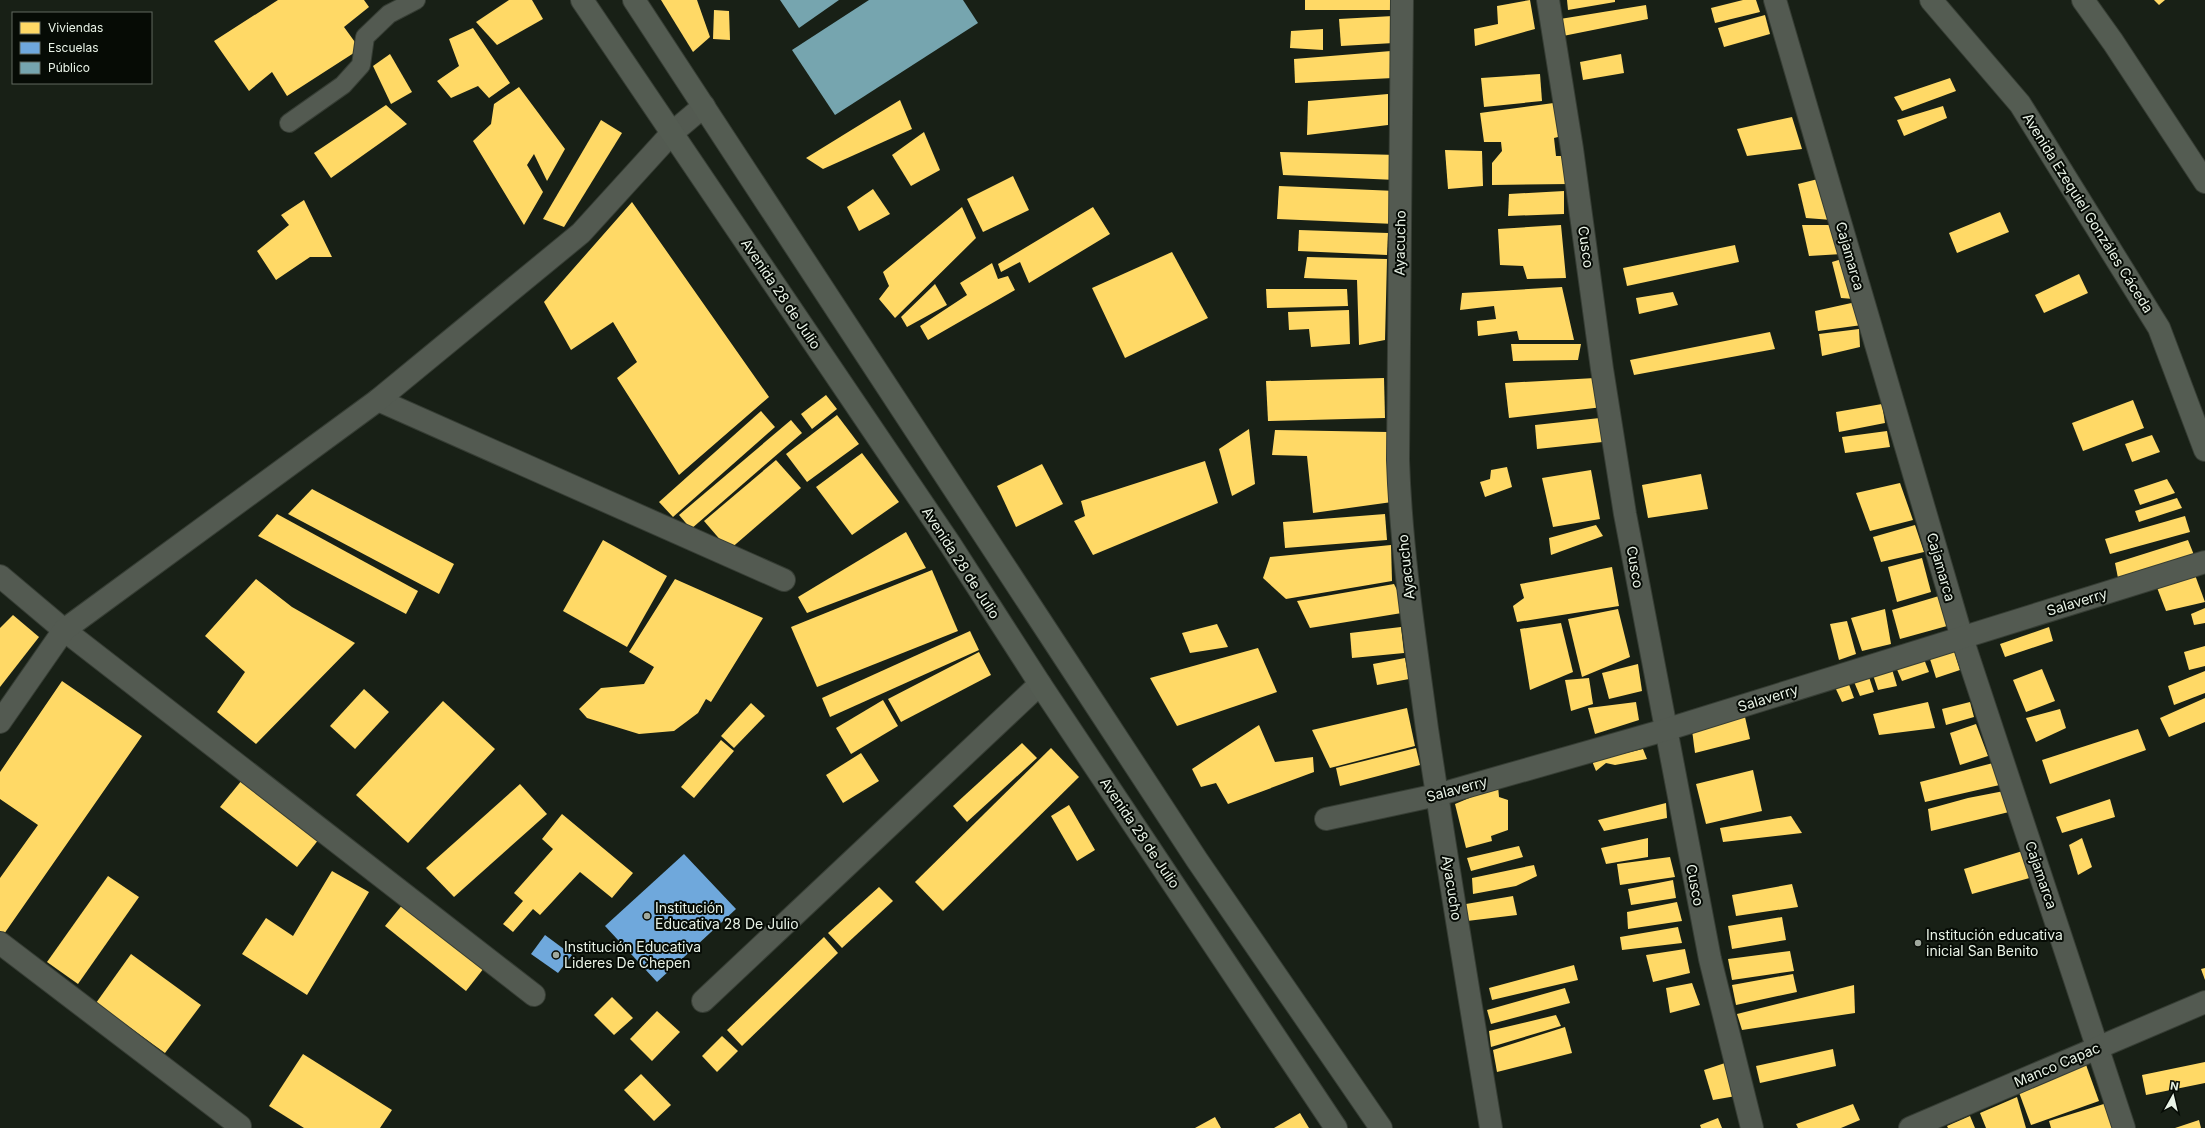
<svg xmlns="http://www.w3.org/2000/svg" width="2205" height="1128" font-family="Inter,sans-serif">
	<rect width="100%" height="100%" fill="#182016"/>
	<!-- homes -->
	<g fill="#ffd966">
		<polygon points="278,0 364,0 369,7 344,27 360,49 287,96 272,72 249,91 214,41"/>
		<polygon points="509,0 532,0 543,19 497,45 476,22"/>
		<polygon points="661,0 697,0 710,37 693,52"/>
		<polygon points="1305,0 1393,0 1391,10 1305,10"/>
		<polygon points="1530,0 1535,29 1475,46 1474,29 1498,24 1497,6"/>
		<polygon points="1567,0 1615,0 1615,2 1568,10"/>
		<polygon points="1743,0 1756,0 1760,12 1715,23 1711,8"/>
		<polygon points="2154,0 2165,0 2159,5"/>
		<polygon points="1646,5 1648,19 1563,36 1560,19"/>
		<polygon points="714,10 729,11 730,40 713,39"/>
		<polygon points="1765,15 1770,34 1724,47 1718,28"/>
		<polygon points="1393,16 1394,43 1341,46 1339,19"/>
		<polygon points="473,28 510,83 489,98 478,86 451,98 437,81 459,66 449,39"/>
		<polygon points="1323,29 1323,50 1290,48 1291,31"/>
		<polygon points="1391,51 1393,78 1295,83 1294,59"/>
		<polygon points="390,54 412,92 391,104 373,66"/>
		<polygon points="1621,54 1624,73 1583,80 1580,62"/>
		<polygon points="1540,74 1542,101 1484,107 1481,78"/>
		<polygon points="1950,78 1956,91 1902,111 1894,97"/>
		<polygon points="519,87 565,149 547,181 534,154 527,165 543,192 524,225 473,141 491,124 494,104"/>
		<polygon points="1388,94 1388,125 1307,135 1308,101"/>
		<polygon points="900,100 912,129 823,169 806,158"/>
		<polygon points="1561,102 1562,136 1554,138 1556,156 1572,156 1570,184 1492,185 1492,163 1502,151 1501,142 1484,142 1480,113"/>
		<polygon points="386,105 407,124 331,178 314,153"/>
		<polygon points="1943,106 1947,118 1904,136 1897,120"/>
		<polygon points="1792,117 1802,149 1747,156 1737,129"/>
		<polygon points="601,120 622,133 564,227 543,219"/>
		<polygon points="924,132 940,170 911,186 892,155"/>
		<polygon points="1445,150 1482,151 1483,186 1448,189"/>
		<polygon points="1280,152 1398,155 1396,180 1283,175"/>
		<polygon points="1013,176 1029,210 983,232 967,199"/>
		<polygon points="1822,178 1832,220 1806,218 1798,184"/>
		<polygon points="1279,186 1396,191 1395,224 1277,219"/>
		<polygon points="873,189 890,214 859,231 847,207"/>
		<polygon points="1564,191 1564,214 1508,216 1509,194"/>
		<polygon points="304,200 332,257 310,257 276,280 257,251 289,225 281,215"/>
		<polygon points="632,202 769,397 679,475 617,378 637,362 613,322 571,350 544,302"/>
		<polygon points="962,207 976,238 895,318 879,299 889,286 883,272"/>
		<polygon points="1093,207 1110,234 1029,283 1020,262 1001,272 998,264"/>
		<polygon points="2000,212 2009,232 1957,253 1949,233"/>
		<polygon points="1561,225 1566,278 1527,279 1523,266 1500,265 1498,229"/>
		<polygon points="1802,225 1832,225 1842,254 1809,256"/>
		<polygon points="1299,230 1388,233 1387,255 1298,251"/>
		<polygon points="1735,245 1739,262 1627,286 1623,268"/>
		<polygon points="1172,252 1208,318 1125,358 1092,288"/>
		<polygon points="1307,257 1387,259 1385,340 1359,345 1357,280 1304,278"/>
		<polygon points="1845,258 1854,299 1841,298 1832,262"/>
		<polygon points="992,263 998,279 1008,276 1015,290 928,340 920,326 967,295 960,283"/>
		<polygon points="2079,274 2088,293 2044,313 2035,295"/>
		<polygon points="935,284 947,305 907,327 901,317"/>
		<polygon points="1562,287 1574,340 1519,340 1517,331 1478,336 1477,321 1496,319 1494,306 1460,310 1462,293"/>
		<polygon points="1266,289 1347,289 1348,306 1267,308"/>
		<polygon points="1673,292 1678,305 1639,314 1636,298"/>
		<polygon points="1856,302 1862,325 1818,331 1815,311"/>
		<polygon points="1349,310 1350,344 1311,347 1309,329 1289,330 1288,312"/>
		<polygon points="1859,329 1860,347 1822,356 1819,334"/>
		<polygon points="1770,332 1775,349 1634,375 1630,360"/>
		<polygon points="1511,344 1581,344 1578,360 1513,361"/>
		<polygon points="1384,378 1385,418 1268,421 1266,381"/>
		<polygon points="1595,378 1603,407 1509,418 1505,383"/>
		<polygon points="826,395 837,409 812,429 801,414"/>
		<polygon points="2133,400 2144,428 2083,451 2072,423"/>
		<polygon points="1882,404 1885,423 1839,432 1836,412"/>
		<polygon points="761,411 775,427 673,517 659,502"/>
		<polygon points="837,415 859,444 807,482 786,454"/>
		<polygon points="1609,417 1612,441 1537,449 1535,425"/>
		<polygon points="791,420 802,433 691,529 679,515"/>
		<polygon points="1249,429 1255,484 1232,496 1219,449"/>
		<polygon points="1275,430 1388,432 1392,502 1313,513 1307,456 1272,455"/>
		<polygon points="1887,431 1890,447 1845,453 1842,437"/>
		<polygon points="2152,435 2160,452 2132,462 2125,444"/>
		<polygon points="862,453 899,502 852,535 816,487"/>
		<polygon points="776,460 801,488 729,550 704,521"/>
		<polygon points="1205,461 1218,503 1093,555 1074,521 1085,516 1081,501"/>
		<polygon points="1042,464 1063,504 1016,527 997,486"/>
		<polygon points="1507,467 1512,487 1485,497 1480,482 1490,479 1491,470"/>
		<polygon points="1591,470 1600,519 1553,527 1542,478"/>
		<polygon points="1701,474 1708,509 1648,518 1642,485"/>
		<polygon points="2167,479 2175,493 2140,505 2134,490"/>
		<polygon points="1900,483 1913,520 1870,531 1856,493"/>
		<polygon points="312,489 454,564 439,594 288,514"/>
		<polygon points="2177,498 2182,508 2139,522 2135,511"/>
		<polygon points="277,514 418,591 406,614 258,536"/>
		<polygon points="1385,514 1387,540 1285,548 1283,522"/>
		<polygon points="2185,516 2190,532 2110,554 2105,539"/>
		<polygon points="1596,525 1603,536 1551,555 1549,538"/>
		<polygon points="1915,525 1924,552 1881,562 1873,537"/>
		<polygon points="906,532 926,568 807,613 798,597"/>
		<polygon points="603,540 667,576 627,647 563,611"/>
		<polygon points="2188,540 2194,555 2118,578 2115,563"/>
		<polygon points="1391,545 1392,581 1286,599 1263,578 1270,557"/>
		<polygon points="1922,558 1931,592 1897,602 1888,567"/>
		<polygon points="1612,567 1619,606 1517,622 1513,606 1524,598 1520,584"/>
		<polygon points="932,570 958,631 817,687 791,627"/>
		<polygon points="2195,575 2205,602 2166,611 2156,585"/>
		<polygon points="256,579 292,607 355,643 256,744 217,712 245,672 205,636"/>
		<polygon points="675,579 763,618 711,702 706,699 698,713 674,731 639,734 587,718 579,709 601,688 644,684 654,667 629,652"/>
		<polygon points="1394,584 1408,612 1310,628 1297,601"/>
		<polygon points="1939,596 1947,626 1900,639 1892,610"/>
		<polygon points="2205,608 2205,623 2194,625 2191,614"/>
		<polygon points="1618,609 1630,657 1582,677 1568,619"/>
		<polygon points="1885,609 1891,644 1862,651 1851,618"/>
		<polygon points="13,615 39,637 0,687 0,628"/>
		<polygon points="1847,621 1856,654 1839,660 1830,624"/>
		<polygon points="1561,623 1573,672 1530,690 1520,629"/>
		<polygon points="1217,624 1228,647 1190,653 1182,633"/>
		<polygon points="1401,627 1404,653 1352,658 1350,633"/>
		<polygon points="2049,627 2053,641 2005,657 2000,644"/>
		<polygon points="970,631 979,650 830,717 822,698"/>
		<polygon points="2205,646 2205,666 2189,670 2184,652"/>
		<polygon points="1953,647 1960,670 1936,678 1929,656"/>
		<polygon points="1258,648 1277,692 1177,726 1150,678"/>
		<polygon points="979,652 991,675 901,722 888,699"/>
		<polygon points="1922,654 1929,672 1902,681 1895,665"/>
		<polygon points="1405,658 1409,679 1377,685 1373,664"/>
		<polygon points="1638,664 1642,691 1609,699 1602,673"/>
		<polygon points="1891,666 1897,686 1878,690 1872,672"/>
		<polygon points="2042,669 2055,701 2026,712 2013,680"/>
		<polygon points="1867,671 1874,692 1860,696 1852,677"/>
		<polygon points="2205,671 2205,693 2174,705 2168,686"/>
		<polygon points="1589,678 1593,704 1571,711 1565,680"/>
		<polygon points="1847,679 1854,698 1842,702 1834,685"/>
		<polygon points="62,681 142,736 4,934 0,931 0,878 38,825 0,799 0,772"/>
		<polygon points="364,689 389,712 355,749 330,726"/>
		<polygon points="2205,698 2205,722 2169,737 2160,718"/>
		<polygon points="883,700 898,726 851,754 836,728"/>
		<polygon points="443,701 495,749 408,843 356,795"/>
		<polygon points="1636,702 1639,720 1595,734 1588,708"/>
		<polygon points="1928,702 1935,728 1879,735 1873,714"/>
		<polygon points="1970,702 1974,717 1946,725 1942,709"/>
		<polygon points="751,703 765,716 734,748 721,736"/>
		<polygon points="1407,708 1415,746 1330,768 1312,730"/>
		<polygon points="2060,709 2066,728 2036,742 2026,718"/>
		<polygon points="1745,717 1750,739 1695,753 1692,730"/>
		<polygon points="1976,724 1988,756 1960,765 1950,733"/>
		<polygon points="1259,725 1275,762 1313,757 1314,772 1228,804 1216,783 1201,787 1192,769"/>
		<polygon points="2138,729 2146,750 2050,784 2042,760"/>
		<polygon points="721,740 734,751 694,798 681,787"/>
		<polygon points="1022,743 1037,758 967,822 953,806"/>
		<polygon points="1051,748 1079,777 943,911 915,882"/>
		<polygon points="1416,748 1420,765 1340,786 1336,768"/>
		<polygon points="1643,749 1647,759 1615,765 1606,763 1596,771 1592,761"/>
		<polygon points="861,753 879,781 843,803 826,775"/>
		<polygon points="1993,763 2004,784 1925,802 1920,782"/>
		<polygon points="1753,770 1762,811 1706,824 1696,784"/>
		<polygon points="242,780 319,839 297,867 220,807"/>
		<polygon points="520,784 547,814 454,897 426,868"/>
		<polygon points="1498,786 1499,797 1508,800 1508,830 1491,836 1492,841 1466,848 1455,804"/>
		<polygon points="2004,791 2009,812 1931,831 1928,809 1968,798"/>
		<polygon points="2110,799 2115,817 2062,833 2056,817"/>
		<polygon points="1666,803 1667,818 1604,831 1598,820"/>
		<polygon points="1069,805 1095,850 1077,861 1051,816"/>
		<polygon points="562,814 633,873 612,898 580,872 540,915 533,909 513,932 503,924 523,901 514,893 553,849 542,839"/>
		<polygon points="1791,816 1802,833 1723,842 1720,828"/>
		<polygon points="1648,838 1648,857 1606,864 1601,848"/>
		<polygon points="2082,838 2092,867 2078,875 2069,845"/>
		<polygon points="1519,846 1523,857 1471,871 1467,858"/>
		<polygon points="2029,849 2037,876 1972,894 1964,869"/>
		<polygon points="1670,857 1675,877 1620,885 1617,864"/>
		<polygon points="1534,865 1537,876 1516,886 1473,894 1472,878"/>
		<polygon points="332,871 369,892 307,995 242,954 266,918 293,936"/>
		<polygon points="108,876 139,897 78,984 47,962"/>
		<polygon points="1673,880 1676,898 1631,905 1628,889"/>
		<polygon points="1792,884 1798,907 1736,916 1732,895"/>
		<polygon points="879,887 893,901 842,948 828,933"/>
		<polygon points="1513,896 1517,915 1467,921 1466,904"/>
		<polygon points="1677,902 1682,921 1628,929 1627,912"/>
		<polygon points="403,904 484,968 466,991 385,926"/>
		<polygon points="1782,917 1786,940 1732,949 1728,926"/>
		<polygon points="1678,927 1682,943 1622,950 1620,937"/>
		<polygon points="824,937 838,953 742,1046 727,1030"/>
		<polygon points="1685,949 1690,973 1653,982 1646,955"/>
		<polygon points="1790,951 1794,971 1732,980 1728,959"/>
		<polygon points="131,954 201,1005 165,1053 96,1003"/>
		<polygon points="1574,965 1578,980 1492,1000 1489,988"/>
		<polygon points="2205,968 2205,980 2201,969"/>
		<polygon points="1793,974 1797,992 1736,1005 1732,985"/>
		<polygon points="1692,983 1700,1005 1670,1013 1666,988"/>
		<polygon points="1854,985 1855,1013 1742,1030 1737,1014"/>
		<polygon points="1565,988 1570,1003 1491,1024 1487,1010"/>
		<polygon points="612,997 633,1018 614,1035 594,1015"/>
		<polygon points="657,1011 680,1032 652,1061 630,1039"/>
		<polygon points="1556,1015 1561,1026 1491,1047 1489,1031"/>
		<polygon points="1565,1027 1572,1053 1497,1072 1493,1050"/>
		<polygon points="722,1036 738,1051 717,1072 702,1056"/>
		<polygon points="1833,1049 1836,1066 1760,1083 1756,1066"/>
		<polygon points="303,1054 392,1110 380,1128 304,1128 269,1106"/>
		<polygon points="1728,1062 1736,1096 1713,1100 1704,1070"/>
		<polygon points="2085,1062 2099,1101 2031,1125 2017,1087"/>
		<polygon points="2205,1062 2205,1083 2146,1095 2142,1075"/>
		<polygon points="641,1074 671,1105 654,1121 624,1090"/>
		<polygon points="2017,1097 2026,1128 1986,1128 1980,1113"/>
		<polygon points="2107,1103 2115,1128 2051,1128 2049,1121"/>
		<polygon points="1853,1104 1860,1120 1841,1128 1798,1128 1796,1124"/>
		<polygon points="1300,1113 1309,1128 1274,1128"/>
		<polygon points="1970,1116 1975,1128 1948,1128 1947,1126"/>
		<polygon points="1215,1117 1221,1128 1195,1128"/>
		<polygon points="1718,1118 1722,1128 1701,1128 1700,1125"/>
		<polygon points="2199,1120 2201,1128 2175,1128"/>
	</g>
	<!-- schools -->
	<g fill="#6fa8dc">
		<polygon points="684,854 736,909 657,982 605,926"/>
		<polygon points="545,935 572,955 558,973 531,954"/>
	</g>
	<!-- public -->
	<g fill="#76a5af">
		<polygon points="780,0 839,0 799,28"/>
		<polygon points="869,0 963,0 978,23 835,115 792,50"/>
	</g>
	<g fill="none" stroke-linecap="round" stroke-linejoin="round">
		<!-- lane casing -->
		<g stroke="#363d34" stroke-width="20">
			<polyline id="lane" points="289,123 343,85 361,65 365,37 389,14 416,0"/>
		</g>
		<!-- street casing -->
		<g stroke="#363d34" stroke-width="24">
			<g id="street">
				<path d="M1402,0L1398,460C1401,550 1415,640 1427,729C1447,863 1469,995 1491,1128"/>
				<polyline points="1548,0 1572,149 1602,369 1625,514 1710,959 1752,1128"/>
				<polyline points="1775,0 1962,638 2124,1128"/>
				<polyline points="378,400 784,580"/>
				<polyline points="0,576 64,630 534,995"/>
				<polyline points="0,722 64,630 378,400 581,233 672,133 704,106"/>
				<polyline points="1326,819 1437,795 1665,730 2205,562"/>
				<polyline points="0,943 240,1126"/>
				<polyline points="703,1001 1040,684"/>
				<polyline points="1910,1128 2205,1002"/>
			</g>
		</g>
		<!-- secondary casing -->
		<g stroke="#363d34" stroke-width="24">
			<g id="secondary">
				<polyline points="582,0 950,544 1040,684 1336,1128"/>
				<polyline points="634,0 1197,860 1381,1128"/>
				<polyline points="1931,0 2020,104 2159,328 2205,450"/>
				<polyline points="2083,0 2113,42 2205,182"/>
			</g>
		</g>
		<!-- lane -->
		<use href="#lane" stroke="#535a51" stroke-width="18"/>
		<!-- street -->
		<use href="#street" stroke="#535a51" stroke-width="22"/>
		<!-- secondary -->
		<use href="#secondary" stroke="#545c52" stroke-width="22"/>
	</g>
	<!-- markers -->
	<g fill="#a0a99e" stroke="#060b05" stroke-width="1.5">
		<circle cx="647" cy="916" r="4"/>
		<circle cx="1918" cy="943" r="4"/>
		<circle cx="556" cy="955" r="4"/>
	</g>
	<g text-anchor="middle" stroke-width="4" stroke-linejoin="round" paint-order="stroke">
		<!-- street labels -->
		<g font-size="14" fill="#e9f3e7" stroke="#060b05">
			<text transform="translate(2088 213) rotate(58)" y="5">Avenida Ezequiel Gonzáles Cáceda</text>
			<text transform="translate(1400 243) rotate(-89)" y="5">Ayacucho</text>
			<text transform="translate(1586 247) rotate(82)" y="5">Cusco</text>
			<text transform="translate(1850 256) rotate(74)" y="5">Cajamarca</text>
			<text transform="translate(781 294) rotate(56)" y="5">Avenida 28 de Julio</text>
			<text transform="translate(961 563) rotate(57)" y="5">Avenida 28 de Julio</text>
			<text transform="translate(1406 567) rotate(-96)" y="5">Ayacucho</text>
			<text transform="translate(1635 567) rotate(80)" y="5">Cusco</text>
			<text transform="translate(1941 567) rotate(74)" y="5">Cajamarca</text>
			<text transform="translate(2077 602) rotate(-17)" y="5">Salaverry</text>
			<text transform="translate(1768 698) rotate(-17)" y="5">Salaverry</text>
			<text transform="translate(1457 789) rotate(-15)" y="5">Salaverry</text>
			<text transform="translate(1140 833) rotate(56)" y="5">Avenida 28 de Julio</text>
			<text transform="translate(2041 875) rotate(71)" y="5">Cajamarca</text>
			<text transform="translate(1695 885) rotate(79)" y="5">Cusco</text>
			<text transform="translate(1452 888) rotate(81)" y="5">Ayacucho</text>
			<text transform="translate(2057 1065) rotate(-23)" y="5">Manco Capac</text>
		</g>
		<!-- poi labels -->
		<g font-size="14" fill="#e9f3e7" stroke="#060b05" text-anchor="start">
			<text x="655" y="913">Institución<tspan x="655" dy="16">Educativa 28 De Julio</tspan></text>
			<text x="1926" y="940">Institución educativa<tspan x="1926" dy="16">inicial San Benito</tspan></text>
			<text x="564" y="952">Institución Educativa<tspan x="564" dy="16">Lideres De Chepen</tspan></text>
		</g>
	</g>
	<!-- legend -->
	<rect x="12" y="12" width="140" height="72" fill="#060b05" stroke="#61685f"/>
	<rect x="20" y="22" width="20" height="12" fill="#ffd966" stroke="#61685f"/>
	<text x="48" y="32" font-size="12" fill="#e9f3e7">Viviendas</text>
	<rect x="20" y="42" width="20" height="12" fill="#6fa8dc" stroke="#61685f"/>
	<text x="48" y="52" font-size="12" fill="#e9f3e7">Escuelas</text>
	<rect x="20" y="62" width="20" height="12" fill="#76a5af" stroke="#61685f"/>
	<text x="48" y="72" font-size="12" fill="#e9f3e7">Público</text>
	<!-- north arrow -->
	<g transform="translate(2173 1096) rotate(8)" stroke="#060b05" stroke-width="3" paint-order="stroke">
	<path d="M0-3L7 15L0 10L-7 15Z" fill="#e9f3e7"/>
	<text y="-6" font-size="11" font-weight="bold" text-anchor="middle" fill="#e9f3e7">N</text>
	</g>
</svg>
